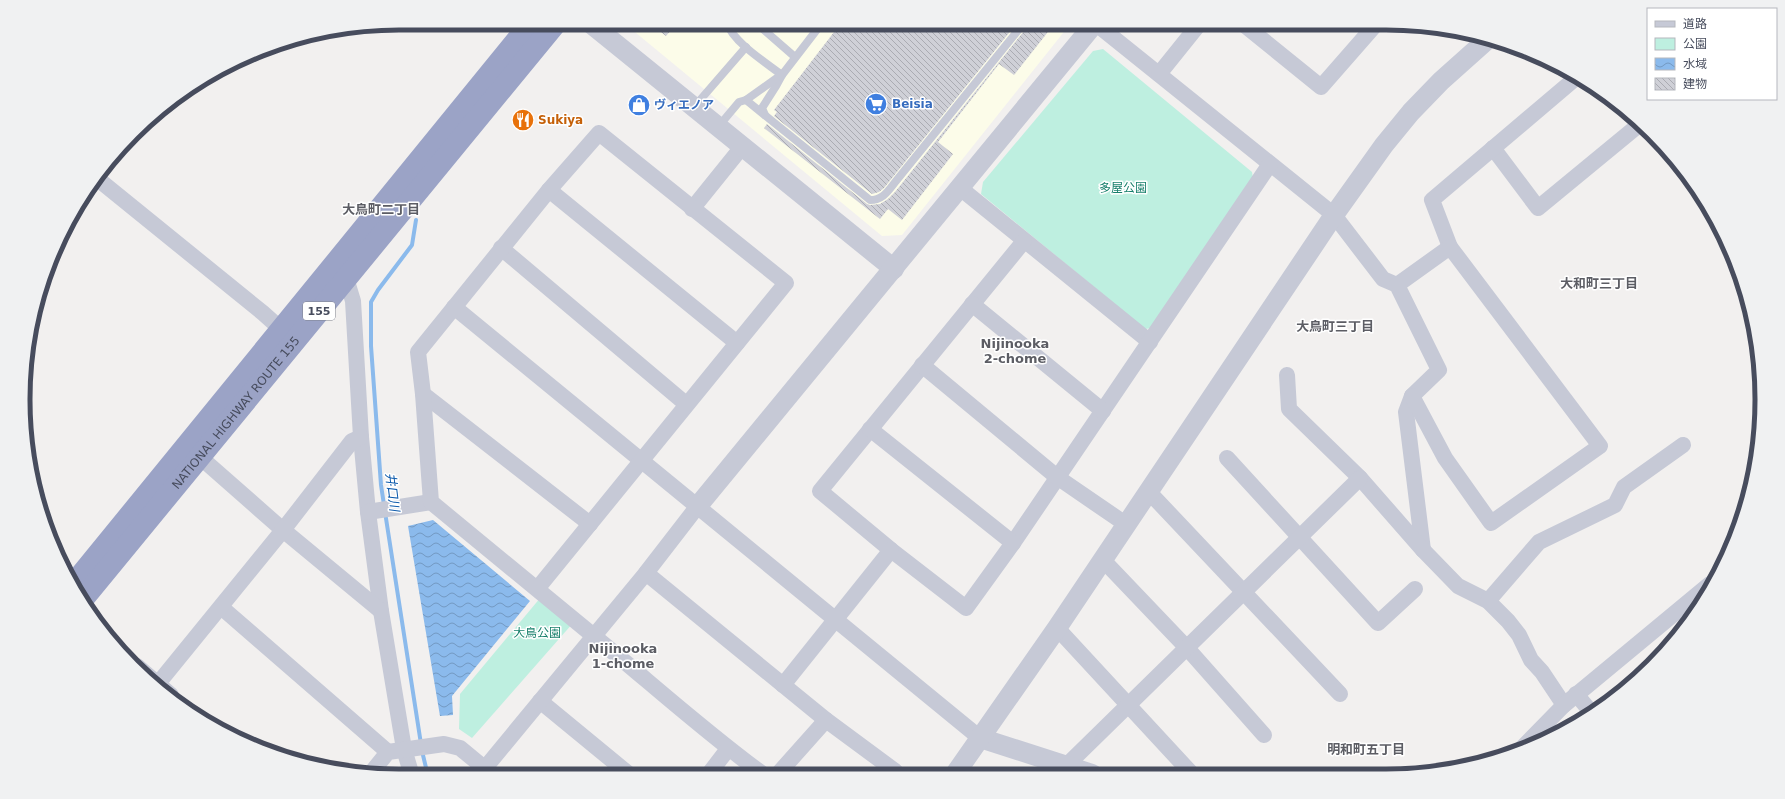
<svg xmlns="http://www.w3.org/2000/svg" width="1785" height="799" font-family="'DejaVu Sans','Noto Sans JP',sans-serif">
	<defs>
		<pattern id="water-waves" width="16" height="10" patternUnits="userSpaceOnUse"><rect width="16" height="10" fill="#8bbaec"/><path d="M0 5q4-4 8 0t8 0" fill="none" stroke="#7399c2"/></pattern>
		<pattern id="building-back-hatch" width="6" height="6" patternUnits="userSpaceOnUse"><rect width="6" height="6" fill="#cfd0d7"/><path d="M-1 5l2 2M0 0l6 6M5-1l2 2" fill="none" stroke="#aaabb2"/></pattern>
	</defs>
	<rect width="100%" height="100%" fill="#f2f0ef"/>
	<!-- commercial -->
	<polygon fill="#fcfce9" points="624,23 1071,23 902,235 882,236"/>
	<!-- green -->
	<g fill="#beefe0">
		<polygon points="1103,49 1252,172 1253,178 1152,328 1145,329 981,194 983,182 1093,51"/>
		<polygon points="541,597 573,623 472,738 459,729 460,694"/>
	</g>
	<!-- water -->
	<polygon fill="url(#water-waves)" points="433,520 530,601 452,696 453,715 440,716 408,526"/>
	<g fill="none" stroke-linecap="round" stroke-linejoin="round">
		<!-- stream -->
		<g stroke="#8bbaec" stroke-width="4">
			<polyline points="384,505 381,485 371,346 371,302 378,290 412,245 416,220"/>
			<polyline points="385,512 421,744"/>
			<polyline points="422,751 428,776"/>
		</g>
	</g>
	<!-- building -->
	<g fill="url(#building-back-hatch)">
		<polygon points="649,23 677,23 666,36"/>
		<polygon points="841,23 1017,23 884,188 879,192 872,194 774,116 777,112 774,110"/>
		<polygon points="1029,23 1055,23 1014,75 999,64 938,142 953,154 902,220 888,209 880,219 764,128 767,124 867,204 870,205 880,204 888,199 895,192 1028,26"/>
	</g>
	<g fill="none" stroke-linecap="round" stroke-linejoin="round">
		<!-- service -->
		<g stroke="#c6c9d6" stroke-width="8">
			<path d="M727,23C733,42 765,62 782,75"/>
			<polyline points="756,23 795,57"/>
			<polyline points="807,23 816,30"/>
			<path d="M746,100L870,200C883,200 888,191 896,181L1024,23"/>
			<polyline points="694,107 746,47"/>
			<polyline points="765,115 762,108 776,86 782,75 822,23"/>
			<polyline points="718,127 739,102 746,100 781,75"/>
		</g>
		<!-- minor -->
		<g stroke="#c6c9d6" stroke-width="16">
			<polyline points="1095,23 1334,215 1383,279 1397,285 1439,370 1412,396 1406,412 1423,550"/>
			<polyline points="1242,23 1321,87 1377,23"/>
			<polyline points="1159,74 1200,23"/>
			<polyline points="1493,148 1538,208 1640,124"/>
			<polyline points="99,180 263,313 282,330"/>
			<polyline points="960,188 1150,342"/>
			<polyline points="549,190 737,343"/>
			<polyline points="692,209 742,147"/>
			<polyline points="1024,241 820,491 891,550 966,608 1013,543 1270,164"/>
			<polyline points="1450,247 1432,200 1577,77"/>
			<polyline points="501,248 686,404"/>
			<polyline points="346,278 353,301 361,437 368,512 381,611 404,749 412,776"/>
			<polyline points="1397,285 1450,247 1600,446 1491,523 1445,458 1412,396"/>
			<polyline points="972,304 1103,411"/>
			<polyline points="454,307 980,738"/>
			<polyline points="922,365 1057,477 1127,525"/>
			<polyline points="1287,375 1289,409 1360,478 1423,550 1458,586 1488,601 1508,621 1519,635 1531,660 1542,672 1564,705"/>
			<polyline points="423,394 590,524"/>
			<polyline points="870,429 1013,543"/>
			<polyline points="200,457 283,530 381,611"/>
			<polyline points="1227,458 1378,623 1415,589"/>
			<polyline points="1149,492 1340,694"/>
			<polyline points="368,512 431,502"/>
			<polyline points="1103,560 1187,648 1264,735"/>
			<polyline points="646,573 826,720 895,771 891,774"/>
			<path d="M537,589L786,283L599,133L549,190L418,352L423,394L431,502C486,547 541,592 595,637C651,683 705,732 764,775"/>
			<polyline points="1488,601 1539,542 1615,505 1624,487 1683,445"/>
			<polyline points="221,607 388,752"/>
			<polyline points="1057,628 1192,774"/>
			<polyline points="137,666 171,695"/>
			<polyline points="783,685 891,550"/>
			<polyline points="156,686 283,530 352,441 361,437"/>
			<polyline points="1576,694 1591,712"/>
			<polyline points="540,701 630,775"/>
			<polyline points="1520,750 1564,705 1710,584"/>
			<polyline points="485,768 646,573 697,507"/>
			<polyline points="371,773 388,752 444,744 460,748 494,776"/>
			<polyline points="1061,774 1067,765 1360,478"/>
			<polyline points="708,775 728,749"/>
			<polyline points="777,775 826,720"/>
		</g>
		<!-- tertiary -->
		<g stroke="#c6c9d6" stroke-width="20">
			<polyline points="590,23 894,269"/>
			<polyline points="697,507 1095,23"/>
			<polyline points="980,738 1092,774"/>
			<polyline points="955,774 1057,628 1334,215 1384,145 1411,112 1441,81 1488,39"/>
		</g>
		<!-- trunk -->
		<g stroke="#9ba3c6" stroke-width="22">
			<polyline points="72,586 531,23"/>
			<path id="s1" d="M83,599L556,23"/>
		</g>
	</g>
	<!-- icons -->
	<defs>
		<g id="supermarket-disc" transform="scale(1.15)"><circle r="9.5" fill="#3f7fe0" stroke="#fff"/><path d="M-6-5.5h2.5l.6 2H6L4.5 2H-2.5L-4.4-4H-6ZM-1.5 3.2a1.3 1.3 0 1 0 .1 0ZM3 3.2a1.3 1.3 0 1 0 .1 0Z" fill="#fff"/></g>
		<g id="shop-disc" transform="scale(1.15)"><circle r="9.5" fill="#3f7fe0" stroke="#fff"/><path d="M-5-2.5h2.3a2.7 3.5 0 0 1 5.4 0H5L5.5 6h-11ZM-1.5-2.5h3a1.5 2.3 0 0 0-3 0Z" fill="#fff"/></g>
		<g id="restaurant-disc" transform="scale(1.15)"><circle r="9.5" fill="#e8710a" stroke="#fff"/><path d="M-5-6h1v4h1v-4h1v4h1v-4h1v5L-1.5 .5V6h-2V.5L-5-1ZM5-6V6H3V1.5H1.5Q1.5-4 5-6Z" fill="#fff"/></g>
	</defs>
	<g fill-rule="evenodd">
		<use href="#supermarket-disc" x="876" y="104"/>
		<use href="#shop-disc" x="639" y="105"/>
		<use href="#restaurant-disc" x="523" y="120"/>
	</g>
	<g text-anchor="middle" stroke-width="3" stroke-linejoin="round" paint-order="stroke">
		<!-- shield labels -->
		<rect fill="#fff" stroke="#7e828e" stroke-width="1" x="303" y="302" width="32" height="18" rx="3"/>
		<g font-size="11" font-weight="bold" fill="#474c5d">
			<text x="319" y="315">155</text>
		</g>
		<!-- shop labels -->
		<g font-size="12" font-weight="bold" fill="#366cbe" stroke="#fff" text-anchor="start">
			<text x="892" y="108">Beisia</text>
			<text x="654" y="109">ヴィエノア</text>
		</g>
		<!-- food labels -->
		<g font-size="12" font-weight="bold" fill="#c56008" stroke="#fff" text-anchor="start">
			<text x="538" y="124">Sukiya</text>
		</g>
		<!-- park labels -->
		<g font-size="12" fill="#177f6b" stroke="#fff">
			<text x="1123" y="192">多屋公園</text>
			<text x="537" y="637">大鳥公園</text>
		</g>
		<!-- street labels -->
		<g font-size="12" fill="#474c5d" stroke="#fff">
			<text dy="4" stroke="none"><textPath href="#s1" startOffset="241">NATIONAL HIGHWAY ROUTE 155</textPath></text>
		</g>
		<!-- neighbourhood labels -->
		<g font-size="13" font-weight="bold" fill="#5c5d64" stroke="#fff">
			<text x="381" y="214">大鳥町二丁目</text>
			<text x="1599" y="288">大和町三丁目</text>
			<text x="1335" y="331">大鳥町三丁目</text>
			<text x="1015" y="348">Nijinooka<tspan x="1015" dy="15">2-chome</tspan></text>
			<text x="623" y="653">Nijinooka<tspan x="623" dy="15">1-chome</tspan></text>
			<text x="1366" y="754">明和町五丁目</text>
		</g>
		<!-- water labels -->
		<g font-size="13" font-style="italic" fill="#0c59ab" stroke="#fff">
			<text transform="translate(393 492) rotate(83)" y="5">井口川</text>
		</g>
	</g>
	<!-- crop -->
	<path d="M0 0H1785V799H0ZM399 30H1386A369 369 0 0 1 1755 399V400A369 369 0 0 1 1386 769H399A369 369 0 0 1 30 400V399A369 369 0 0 1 399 30Z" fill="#f0f1f2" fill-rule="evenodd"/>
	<path fill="none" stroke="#474c5d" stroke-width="5" d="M399 30H1386A369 369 0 0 1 1755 399V400A369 369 0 0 1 1386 769H399A369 369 0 0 1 30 400V399A369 369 0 0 1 399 30Z"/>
	<!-- legend -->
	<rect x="1647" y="8" width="130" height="92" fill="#ffffff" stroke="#b5b7be"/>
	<rect x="1655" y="21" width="20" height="6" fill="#c6c9d6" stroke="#b5b7be"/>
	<text x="1683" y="28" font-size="12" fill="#474c5d">道路</text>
	<rect x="1655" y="38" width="20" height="12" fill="#beefe0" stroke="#b5b7be"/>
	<text x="1683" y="48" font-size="12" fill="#474c5d">公園</text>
	<rect x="1655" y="58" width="20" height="12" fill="url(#water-waves)" stroke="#b5b7be"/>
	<text x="1683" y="68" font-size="12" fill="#474c5d">水域</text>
	<rect x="1655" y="78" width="20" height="12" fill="url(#building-back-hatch)" stroke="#b5b7be"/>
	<text x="1683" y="88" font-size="12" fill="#474c5d">建物</text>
</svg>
